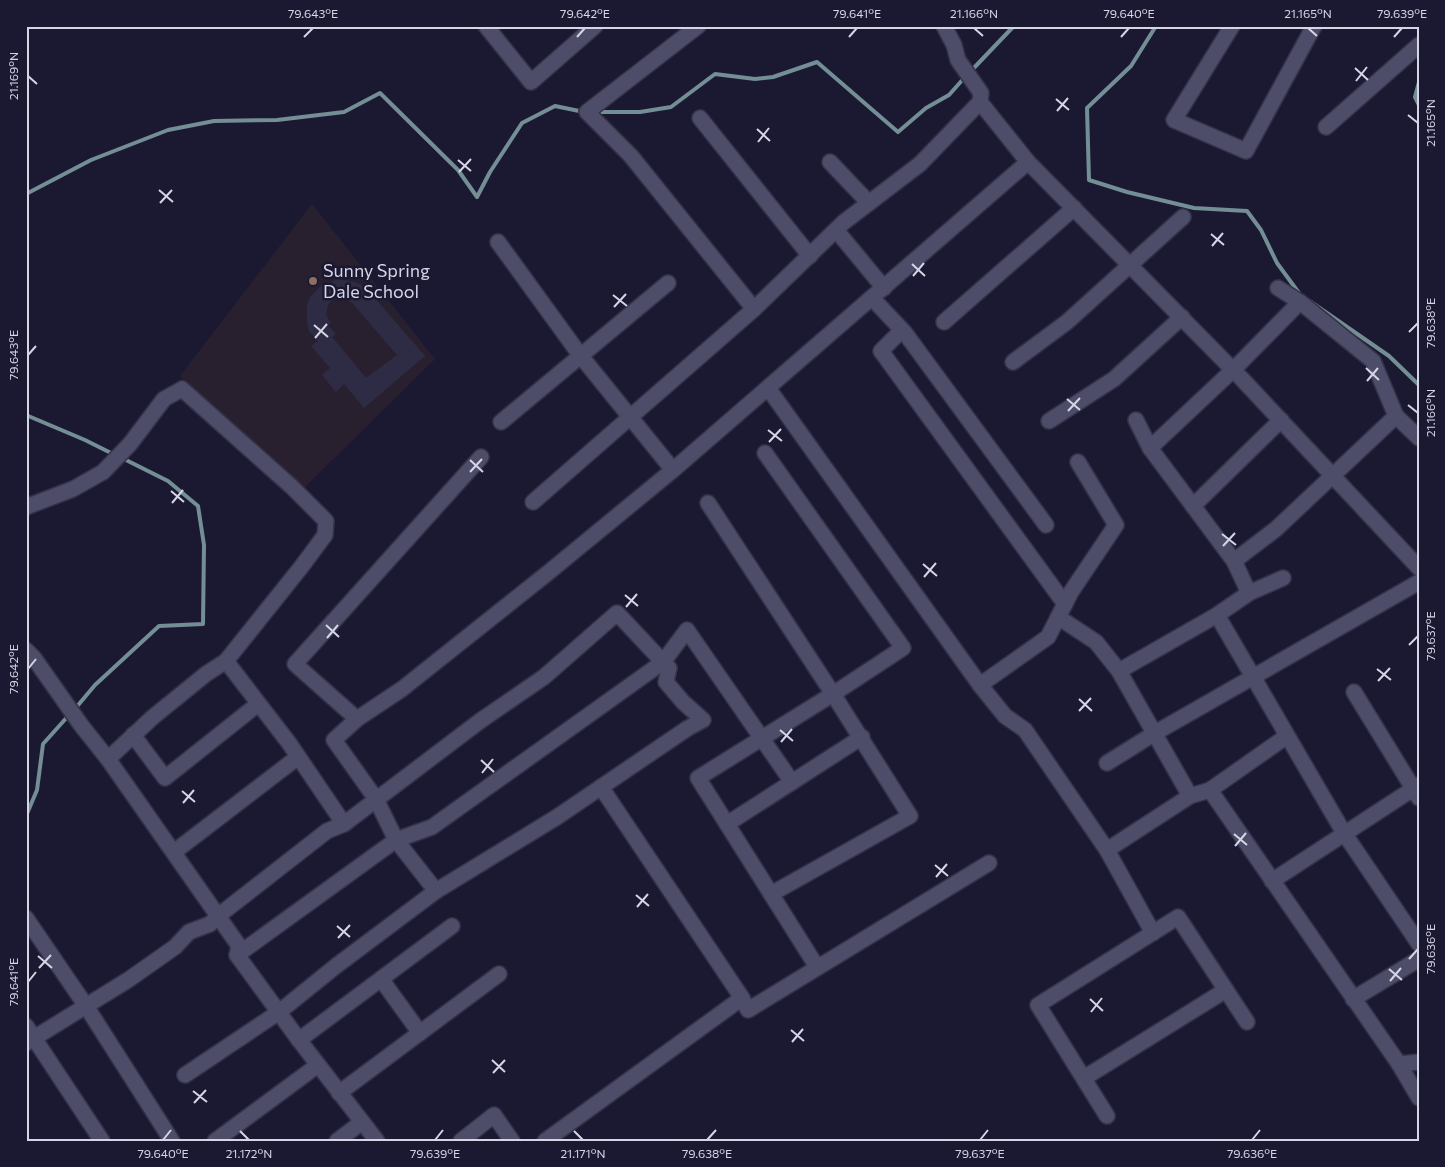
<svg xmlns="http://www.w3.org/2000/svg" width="1445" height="1167" font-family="Commissioner,sans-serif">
	<rect width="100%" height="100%" fill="#1b1932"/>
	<!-- education -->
	<polygon fill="#28202f" points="312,204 435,359 302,490 180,376"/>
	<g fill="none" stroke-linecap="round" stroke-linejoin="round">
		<!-- stream -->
		<g stroke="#738e94" stroke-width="4">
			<polyline points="1156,26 1131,66 1087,108 1089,180 1127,192 1194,208 1247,211 1261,230 1277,263 1299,293"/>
			<polyline points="970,72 1012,28 1016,26"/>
			<polyline points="1419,82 1415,97 1419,105"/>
			<polyline points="596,112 640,112 671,107 715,74 755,79 773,77 817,62 898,132 926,108 949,95 965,77"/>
			<polyline points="26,194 91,160 168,130 214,121 277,120 344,112 380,93 458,170 477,197 490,172 522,123 555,106 584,112"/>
			<polyline points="1308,300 1389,356 1419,385"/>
			<polyline points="26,415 85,440 115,455"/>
			<polyline points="74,710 95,685 159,626 203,624 204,545 198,506 168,481 122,458"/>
			<polyline points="26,816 37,790 43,744 69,715"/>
		</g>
	</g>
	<!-- building -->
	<path fill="#2e2c44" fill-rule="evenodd" d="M338,279L355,282L363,286L372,295L425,356L364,408L344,384L336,392L322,375L330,368L311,346L318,341L309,331L307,322V305L310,297L322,285ZM343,297L353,304L397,355L366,378L332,337L336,334L328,325L331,323L326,315L328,305L332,300Z"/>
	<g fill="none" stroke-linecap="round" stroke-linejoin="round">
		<!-- minor casing -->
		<g stroke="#343246" stroke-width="18">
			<g id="minor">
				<polyline points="486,26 531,82 595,26"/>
				<polyline points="698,26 587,112 631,156 754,309"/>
				<polyline points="1232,26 1174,120 1246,151 1314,26"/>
				<polyline points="700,118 810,256"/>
				<polyline points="1326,127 1419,45"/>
				<polyline points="830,162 869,203"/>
				<polyline points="1028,162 1242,379 1419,568"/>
				<polyline points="836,230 884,288"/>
				<polyline points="498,242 580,355 673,470"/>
				<polyline points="1278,288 1300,302 1373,361 1396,416 1419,438"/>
				<polyline points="872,298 905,333 1046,525"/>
				<polyline points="944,322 1074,208"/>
				<polyline points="902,330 881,351 1065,604"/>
				<polyline points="1013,362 1067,322 1183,217"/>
				<polyline points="768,388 980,685 1005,716 1025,730 1107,850 1153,933"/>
				<polyline points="1136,420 1150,448 1234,561 1249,593"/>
				<polyline points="1049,421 1114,379 1182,317"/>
				<polyline points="501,422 668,283"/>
				<polyline points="1150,448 1233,370 1300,302"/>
				<polyline points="765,453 903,648 833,694 910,816 771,894"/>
				<polyline points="533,502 754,309 844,222 920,164 980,102"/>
				<polyline points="708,503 833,694 698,778 727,824"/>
				<polyline points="1193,506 1281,420"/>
				<polyline points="26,507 73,489 103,472 130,444 164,399 182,389 292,487 326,521 325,535 302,566 226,661 206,674 153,717 108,759"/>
				<polyline points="1234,561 1276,529 1396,416"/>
				<polyline points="1217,615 1344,833 1419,944"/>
				<polyline points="1058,617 1096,642 1119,671 1190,796"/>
				<polyline points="26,650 34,658 81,725 108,759 239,946 237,955 299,1040 377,1141"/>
				<polyline points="1119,671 1217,615 1249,593 1283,578"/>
				<polyline points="980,685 1048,637 1071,592 1116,525 1078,462"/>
				<polyline points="1354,692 1419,798"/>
				<polyline points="357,719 295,664 481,457"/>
				<polyline points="133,735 165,778 258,704"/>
				<polyline points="1107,763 1155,733 1419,582"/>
				<polyline points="1210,790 1399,1064 1419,1098"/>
				<polyline points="1107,850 1190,796 1210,790 1287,736"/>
				<polyline points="174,852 298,757"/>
				<polyline points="1272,881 1419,785"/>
				<polyline points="436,891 557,817 688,728 703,720 683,702 666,682 669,668 663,662 687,630 792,782"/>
				<polyline points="26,918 86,1006 172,1141"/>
				<polyline points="237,955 396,840 432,827 663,662 617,613 544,677 480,721 344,824"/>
				<polyline points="817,967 727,824 862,737"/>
				<polyline points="381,979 420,1033"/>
				<polyline points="742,998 748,1010 989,863"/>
				<polyline points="1353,999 1419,959"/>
				<polyline points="26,1026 102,1141"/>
				<polyline points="299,1040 452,926"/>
				<polyline points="26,1043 128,980 175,947 189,932 210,924 218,916 327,831 344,824 289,743 226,661"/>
				<polyline points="1399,1064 1419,1062"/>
				<polyline points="185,1075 279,1012 336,966 436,891 396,840 376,799 334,740 357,719 402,689 549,572 673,470 1028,162 980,102 981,93 958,60 954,45 944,26"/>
				<polyline points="1084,1078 1226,990"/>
				<polyline points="339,1093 499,974"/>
				<polyline points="1107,1116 1038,1005 1178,917 1247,1022"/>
				<polyline points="215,1141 318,1065"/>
				<polyline points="337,1141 362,1122"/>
				<polyline points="461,1141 494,1115 512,1141"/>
				<polyline points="545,1141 742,998 601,787"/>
			</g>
		</g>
		<!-- minor -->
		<use href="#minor" stroke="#4d4c69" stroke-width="15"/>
	</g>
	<!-- ticks -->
	<path fill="none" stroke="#d5d5e6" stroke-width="2" d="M974,28L983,36M1308,28L1317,36M304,37L313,28M577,37L585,28M849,37L857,28M1121,37L1129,28M1394,37L1402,28M1355,68L1368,80M28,76L37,84M1356,81L1367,67M1056,99L1069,110M1057,111L1068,98M1408,115L1418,123M757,129L770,141M758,142L769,128M458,160L471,171M459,172L471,159M159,190L173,202M160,203L172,190M1211,234L1224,245M1212,246L1223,233M912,264L925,276M913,276L924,263M613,295L627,306M614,307L626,294M314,325L328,337M1409,332L1418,323M315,338L327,324M28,355L36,346M1366,368L1379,380M1367,381L1378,368M1067,399L1080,410M1408,405L1418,413M1068,411L1080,398M768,430L782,441M769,442L781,429M470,460L483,472M470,472L482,459M171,491L184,502M172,503L183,490M1222,534L1236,545M1223,546L1235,533M923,564L937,576M924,577L936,563M625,595L638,606M626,607L637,594M326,625L339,637M327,638L338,625M1409,645L1418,636M28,669L36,659M1377,669L1391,680M1378,681L1390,668M1079,699L1092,711M1079,711L1091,698M780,730L793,741M781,742L792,729M481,760L494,772M482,773L493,759M182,791L195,802M183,803L194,790M1234,834L1247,845M1235,846L1246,833M935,865L948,876M936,877L947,864M636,895L649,906M637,907L648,894M337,926L350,937M338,938L350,925M38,956L52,968M1409,959L1418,949M39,968L51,955M1389,969L1402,980M1390,981L1401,968M28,982L36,972M1090,999L1103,1011M1091,1012L1102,998M791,1030L804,1041M792,1042L803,1029M492,1060L505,1072M493,1073L505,1060M193,1091L207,1102M194,1103L206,1090M240,1131L249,1140M574,1131L583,1140M163,1140L171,1130M435,1140L443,1130M707,1140L716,1130M980,1140L988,1130M1252,1140L1260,1130"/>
	<!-- markers -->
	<circle fill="#8d6e63" stroke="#1b1932" stroke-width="2" cx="313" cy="281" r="5"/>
	<g text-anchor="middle" stroke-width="5" stroke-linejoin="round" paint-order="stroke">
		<!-- poi labels -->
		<g font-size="18" fill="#d5d5e6" stroke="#1b1932" text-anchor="start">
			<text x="323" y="277">Sunny Spring<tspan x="323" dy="21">Dale School</tspan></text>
		</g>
	</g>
	<!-- border -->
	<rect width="1445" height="1167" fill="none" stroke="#1b1932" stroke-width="55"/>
	<rect x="28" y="28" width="1390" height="1112" fill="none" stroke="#d5d5e6" stroke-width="2"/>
	<g font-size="12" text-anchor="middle" fill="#d5d5e6">
		<text x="313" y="18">79.643°E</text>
		<text x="585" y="18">79.642°E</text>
		<text x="857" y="18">79.641°E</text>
		<text x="974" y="18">21.166°N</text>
		<text x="1129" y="18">79.640°E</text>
		<text x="1308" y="18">21.165°N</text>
		<text x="1402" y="18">79.639°E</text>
		<text transform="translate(14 76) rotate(-90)" y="4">21.169°N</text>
		<text transform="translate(1431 123) rotate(-90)" y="4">21.165°N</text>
		<text transform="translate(1431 323) rotate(-90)" y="4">79.638°E</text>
		<text transform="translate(14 355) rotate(-90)" y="4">79.643°E</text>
		<text transform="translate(1431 413) rotate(-90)" y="4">21.166°N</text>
		<text transform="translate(1431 636) rotate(-90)" y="4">79.637°E</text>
		<text transform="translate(14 669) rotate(-90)" y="4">79.642°E</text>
		<text transform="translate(1431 949) rotate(-90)" y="4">79.636°E</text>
		<text transform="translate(14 982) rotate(-90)" y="4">79.641°E</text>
		<text x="163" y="1158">79.640°E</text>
		<text x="249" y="1158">21.172°N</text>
		<text x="435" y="1158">79.639°E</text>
		<text x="583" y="1158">21.171°N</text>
		<text x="707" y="1158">79.638°E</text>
		<text x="980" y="1158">79.637°E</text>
		<text x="1252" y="1158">79.636°E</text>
	</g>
</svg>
